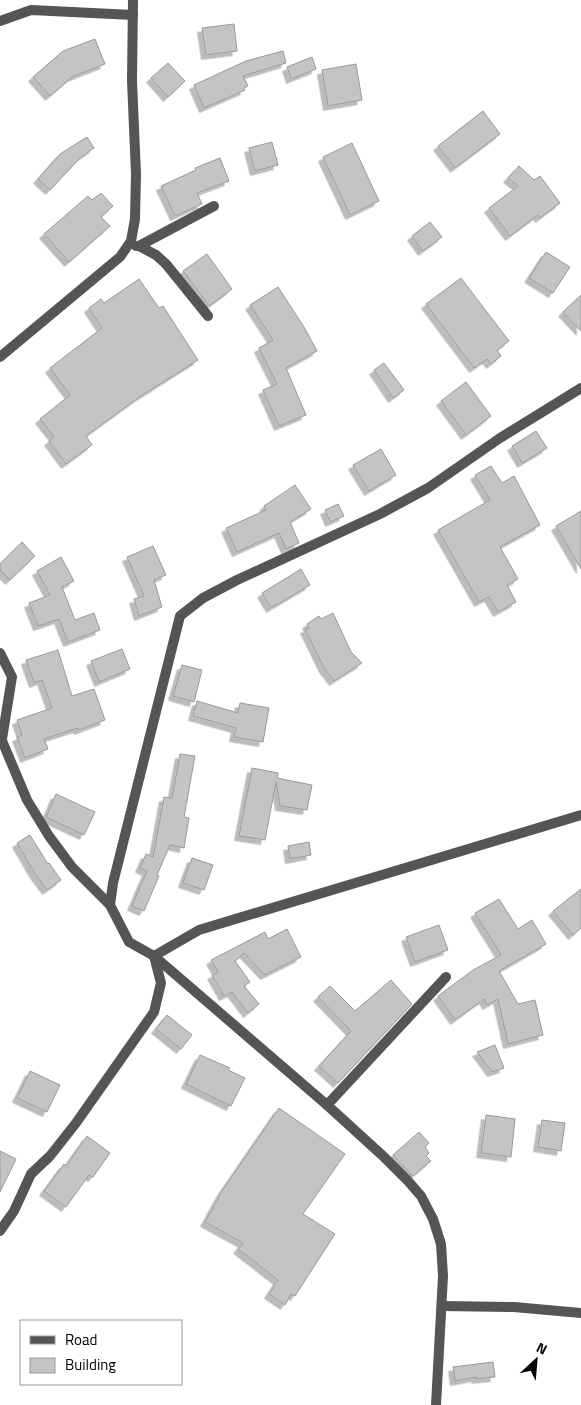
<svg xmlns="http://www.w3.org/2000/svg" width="581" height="1405" font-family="'Titillium Web',sans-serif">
	<defs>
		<filter id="shadow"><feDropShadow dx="-4.5" dy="4.5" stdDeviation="0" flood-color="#0004"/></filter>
	</defs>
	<rect width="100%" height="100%" fill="#fff"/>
	<!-- building -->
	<g fill="#c4c4c4" stroke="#999" filter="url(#shadow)">
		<polygon points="234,24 237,51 206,55 202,28"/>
		<polygon points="95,39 105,64 72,77 50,96 33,77 63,51"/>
		<polygon points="283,51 286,63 243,76 248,86 244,88 245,90 204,108 194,85 246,61"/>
		<polygon points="312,57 316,69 291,79 287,67"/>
		<polygon points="168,63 185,81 168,97 151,78"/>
		<polygon points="356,64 362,100 328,106 322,70"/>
		<polygon points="483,111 500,134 455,168 438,146"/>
		<polygon points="87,137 94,148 80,158 50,190 38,179 60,154"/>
		<polygon points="272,142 278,165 255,171 249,148"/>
		<polygon points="352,143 379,201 350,215 323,157"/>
		<polygon points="220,158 229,181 197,193 202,204 175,216 161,186 196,170 195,168"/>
		<polygon points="519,166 534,180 540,176 560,203 540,218 538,215 510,236 489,208 518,186 508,178"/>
		<polygon points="101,193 113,206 101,217 110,226 69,262 44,234 88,196 92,200"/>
		<polygon points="430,222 442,237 423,251 412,236"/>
		<polygon points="546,252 570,267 553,293 529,278"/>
		<polygon points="207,254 232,289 209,306 183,271"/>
		<polygon points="461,278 509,341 497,350 501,356 491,364 487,359 474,368 426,304"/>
		<polygon points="139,279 159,308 163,306 198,360 138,398 86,436 92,445 66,464 49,441 54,437 40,419 70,395 50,368 102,328 89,308 101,299 104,303"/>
		<polygon points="278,287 304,327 317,351 286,368 306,415 279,426 263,390 277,384 259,348 273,340 250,305"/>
		<polygon points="581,295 581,331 563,312"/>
		<polygon points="384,363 404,390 393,398 374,370"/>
		<polygon points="466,382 491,416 466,435 441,401"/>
		<polygon points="536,431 547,448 522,463 512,446"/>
		<polygon points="381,449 396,475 369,491 353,465"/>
		<polygon points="491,466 502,483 514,476 540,525 500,547 518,579 507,585 516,602 498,612 489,597 479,602 438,530 490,500 475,475"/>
		<polygon points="295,485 311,509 290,522 299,543 286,549 279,533 237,552 226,528 266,510 264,506"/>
		<polygon points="338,504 344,516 330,522 325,510"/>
		<polygon points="581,511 581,569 556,526"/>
		<polygon points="22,542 35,556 10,580 0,570 0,564"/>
		<polygon points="153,546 166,575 154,580 162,607 139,616 134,599 144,596 127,557"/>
		<polygon points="61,557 74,581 62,587 75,620 94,613 100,630 68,642 59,619 38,626 29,603 50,595 37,571"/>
		<polygon points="301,569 310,585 271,608 262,593"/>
		<polygon points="333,613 351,652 362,663 334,681 324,668 305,629 309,628 307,624 319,616 321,619"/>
		<polygon points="122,649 130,669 99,682 91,661"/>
		<polygon points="58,650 72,696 94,689 105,720 79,730 78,728 44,739 48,749 25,758 17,737 22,735 17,720 52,708 42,680 34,683 26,660"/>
		<polygon points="182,665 202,670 194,702 173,696"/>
		<polygon points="197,701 238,713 240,703 269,708 263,742 234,737 236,728 193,716"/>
		<polygon points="180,754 195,756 184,817 189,818 184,848 170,845 157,875 159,876 144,911 132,906 147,871 140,868 146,854 153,857 164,797 172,798"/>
		<polygon points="252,768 278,773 277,778 312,785 307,810 280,806 276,782 265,840 239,836"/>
		<polygon points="56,794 95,812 84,835 46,817"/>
		<polygon points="30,835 48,864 49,863 61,880 47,890 35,874 17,843"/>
		<polygon points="309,842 311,855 290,859 288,846"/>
		<polygon points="192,858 213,865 204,890 183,883"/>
		<polygon points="581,889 581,928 573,935 553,911"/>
		<polygon points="499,899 518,929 532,920 546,944 499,971 518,1004 535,1000 543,1035 508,1044 498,999 487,1005 484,999 455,1020 438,996 473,970 501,955 475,913"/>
		<polygon points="439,925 448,950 415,962 406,937"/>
		<polygon points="287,929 301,957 265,975 244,953 235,961 250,982 244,986 259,1004 248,1013 232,992 224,996 212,975 218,972 211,960 265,932 268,939"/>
		<polygon points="391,980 412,1004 338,1083 319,1066 351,1031 318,997 330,986 355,1011"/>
		<polygon points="167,1015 192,1035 181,1049 156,1029"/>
		<polygon points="495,1045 504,1068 492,1072 477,1052"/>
		<polygon points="200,1055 230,1068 228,1070 245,1078 231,1106 186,1084"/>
		<polygon points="30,1071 60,1085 47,1112 17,1098"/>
		<polygon points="279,1108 345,1154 303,1214 335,1234 295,1296 291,1294 285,1305 269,1294 278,1280 238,1249 243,1243 205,1222 222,1191"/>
		<polygon points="486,1115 515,1119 511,1157 481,1153"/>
		<polygon points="542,1120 565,1123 561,1151 538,1147"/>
		<polygon points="419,1132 429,1143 425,1147 429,1153 426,1156 431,1161 413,1176 393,1155"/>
		<polygon points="87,1136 110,1153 93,1177 89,1175 66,1207 44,1191 64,1164 66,1166"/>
		<polygon points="0,1151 16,1159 0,1192"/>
		<polygon points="493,1362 495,1377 476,1379 476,1377 455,1381 453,1367"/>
	</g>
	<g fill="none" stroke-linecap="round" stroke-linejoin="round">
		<!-- minor -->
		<g stroke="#555" stroke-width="10">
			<polyline points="0,21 31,10 133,15"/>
			<polyline points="136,246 139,246 214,206"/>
			<polyline points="139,246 156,255 166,264 208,316"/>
			<polyline points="0,357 120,257 131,241 135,219 136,174 132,81 133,0"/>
			<polyline points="0,653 12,677 2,739"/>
			<polyline points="0,736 27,800 49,836 72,867 110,905"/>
			<polyline points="327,1105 446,977"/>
			<polyline points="0,1231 14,1211 31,1174 50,1156 76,1123 154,1012 161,983 154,956 199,930 581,815"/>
			<polyline points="442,1306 514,1307 581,1313"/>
			<polyline points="436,1405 443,1276 441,1244 433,1219 421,1196 408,1181 383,1156 327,1105 154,956 129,942 110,905 113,883 180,616 203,598 237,580 380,514 428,488 500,438 581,388"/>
		</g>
	</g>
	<!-- legend -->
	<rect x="20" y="1320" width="162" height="65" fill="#ffffff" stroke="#999999"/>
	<rect x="30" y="1336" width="25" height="8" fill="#555555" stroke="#999999"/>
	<text x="65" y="1345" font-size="15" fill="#000000">Road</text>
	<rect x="30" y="1358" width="25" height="15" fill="#c4c4c4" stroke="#999999"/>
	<text x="65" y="1370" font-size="15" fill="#000000">Building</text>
	<!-- north arrow -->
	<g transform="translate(536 1360) rotate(26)" stroke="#ffffff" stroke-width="4" paint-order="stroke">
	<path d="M0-4L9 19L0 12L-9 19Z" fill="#000000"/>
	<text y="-8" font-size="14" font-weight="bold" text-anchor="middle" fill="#000000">N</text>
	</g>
</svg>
